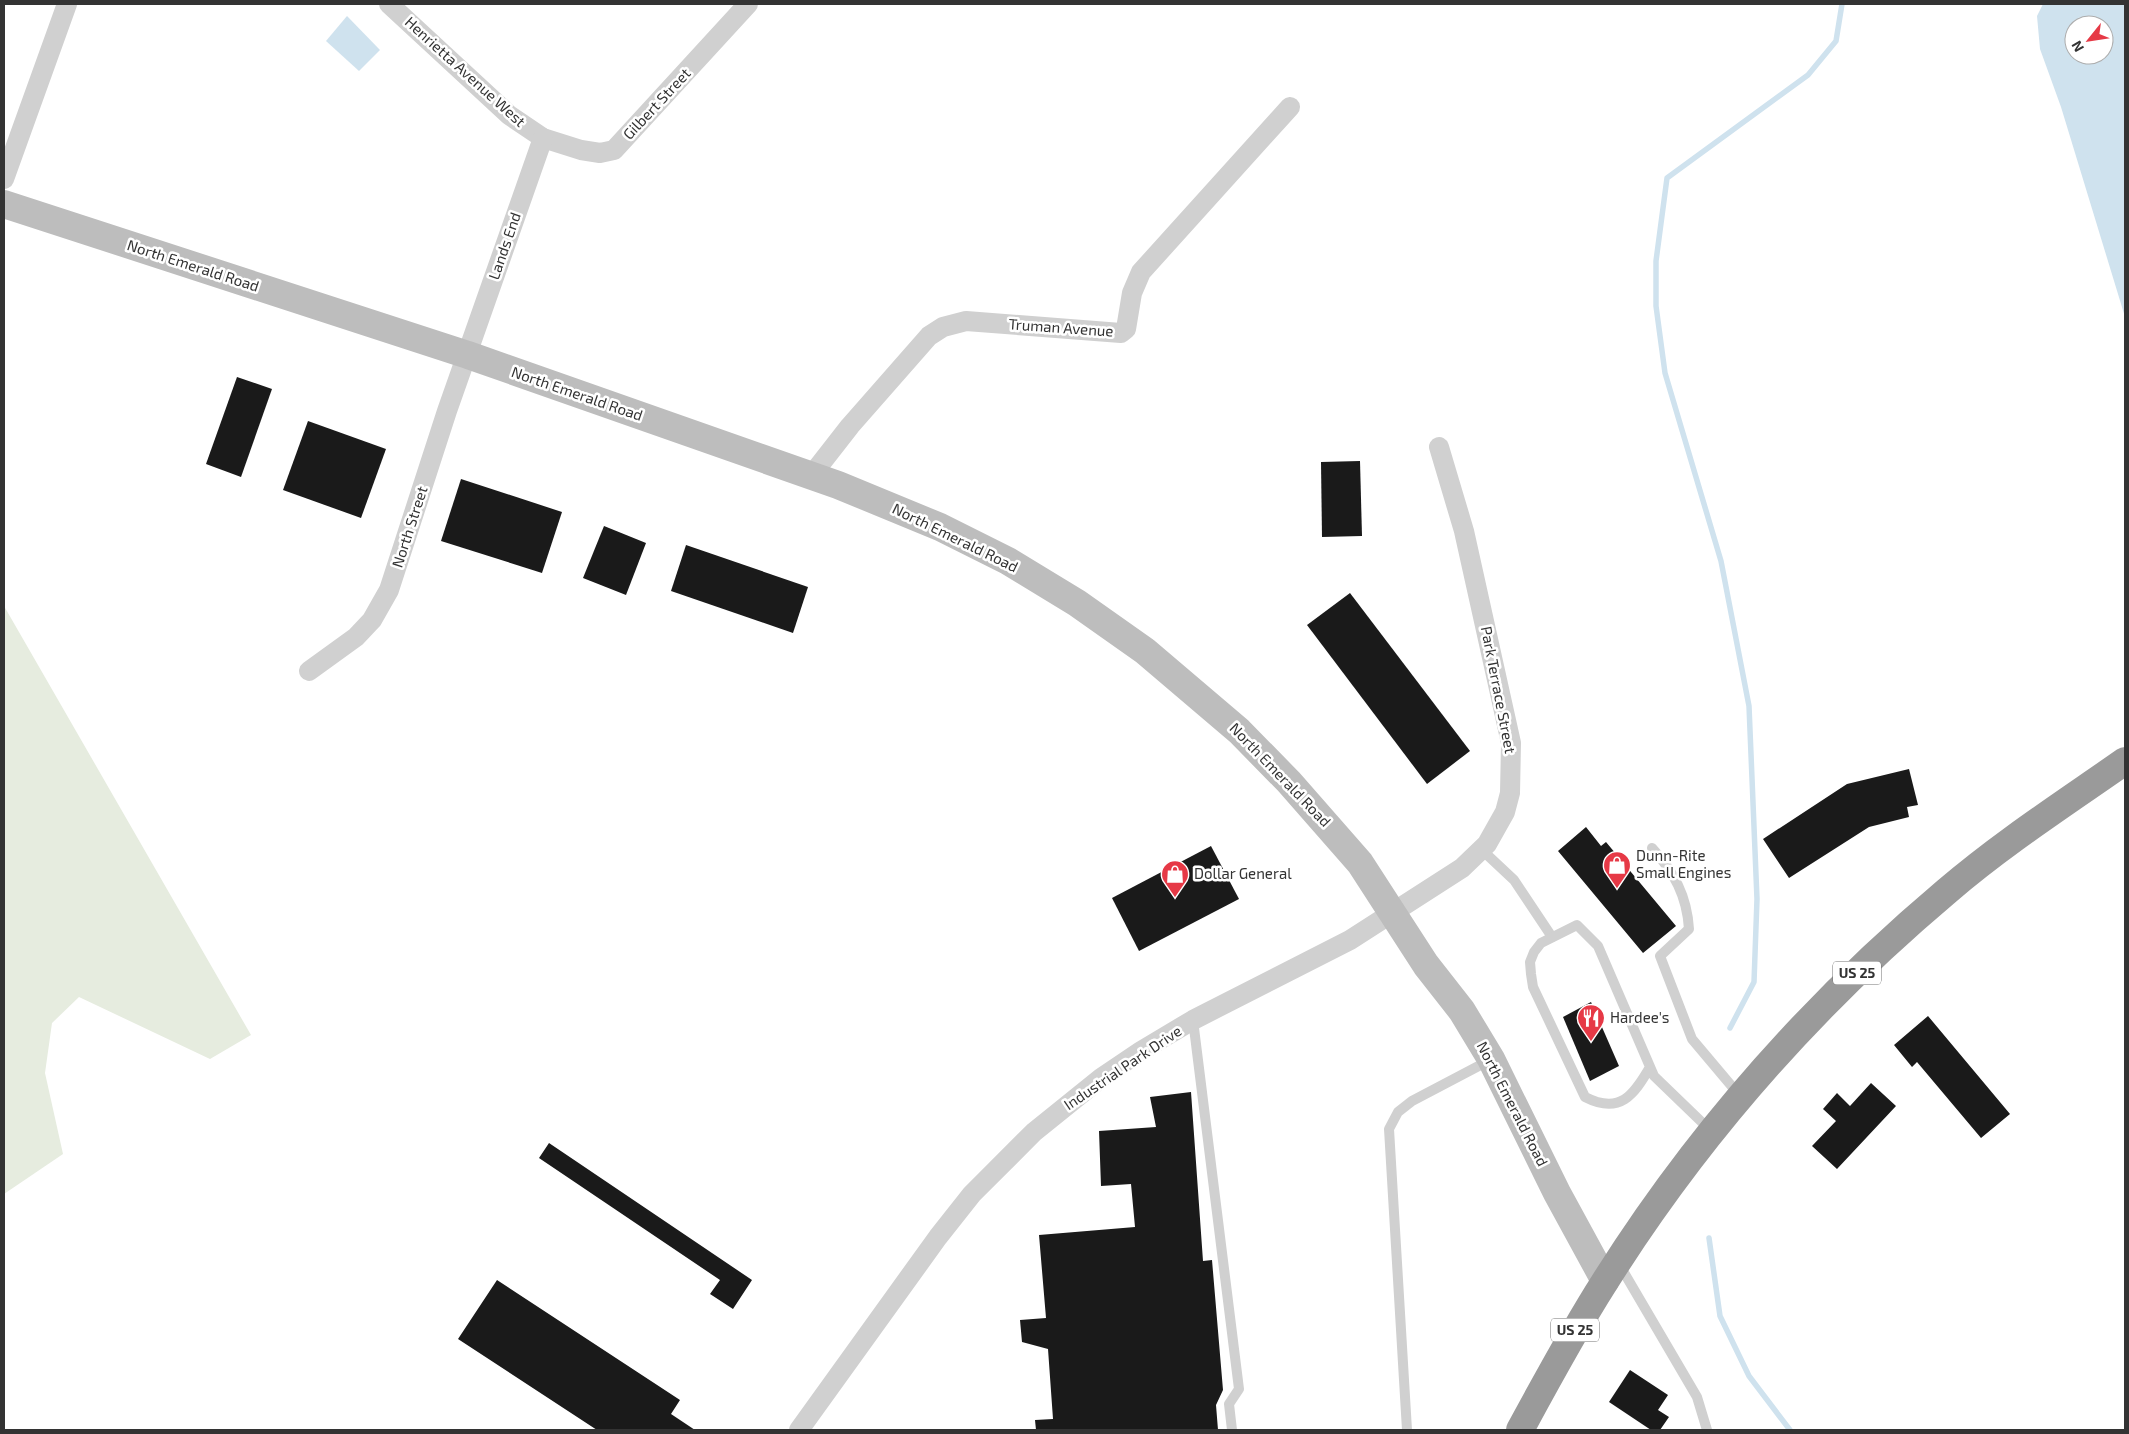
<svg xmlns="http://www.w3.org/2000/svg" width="2129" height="1434" font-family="'Exo 2',sans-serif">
	<rect width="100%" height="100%" fill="#fff"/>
	<!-- green -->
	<polygon fill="#e6ecdf" points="4,606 251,1035 210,1059 79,997 52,1023 45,1073 63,1154 4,1194"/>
	<!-- water -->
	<g fill="#cfe2ee" fill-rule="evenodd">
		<path d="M2043,4H2125V317L2061,107L2040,49L2037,16ZM2074,25H2104V55H2074Z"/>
		<polygon points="347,16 380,50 359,71 326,41"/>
	</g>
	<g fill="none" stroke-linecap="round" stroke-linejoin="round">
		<!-- stream -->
		<g stroke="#cfe2ee" stroke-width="5.5">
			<polyline points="1730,1028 1754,982 1757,899 1749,706 1721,561 1665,373 1656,306 1656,261 1667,178 1808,75 1836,41 1842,4"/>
			<polyline points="1709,1238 1720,1316 1749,1376 1790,1430"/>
		</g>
	</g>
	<!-- building -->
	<g fill="#1a1a1a">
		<polygon points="237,377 272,389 241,477 206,464"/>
		<polygon points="308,421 386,449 361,518 283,490"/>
		<polygon points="1360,461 1362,536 1322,537 1321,462"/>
		<polygon points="461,479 562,512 542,573 441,541"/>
		<polygon points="604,526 646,543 626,595 583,578"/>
		<polygon points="686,545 808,587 793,633 671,591"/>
		<polygon points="1350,593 1470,751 1427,784 1307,625"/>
		<polygon points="1909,769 1918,805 1907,807 1909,817 1869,827 1789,878 1763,839 1847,784"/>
		<polygon points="1586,827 1601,846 1606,842 1676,926 1643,953 1558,851"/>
		<polygon points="1211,846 1239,899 1139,951 1112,898"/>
		<polygon points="1591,1002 1619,1066 1590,1081 1563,1017"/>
		<polygon points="1928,1016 2010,1114 1981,1138 1917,1062 1912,1067 1894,1045"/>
		<polygon points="1871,1083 1896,1106 1837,1169 1812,1146 1836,1121 1823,1109 1837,1093 1850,1106"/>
		<polygon points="1191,1092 1203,1261 1212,1260 1223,1390 1216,1405 1218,1430 1036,1430 1035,1420 1053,1419 1048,1349 1022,1342 1020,1320 1046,1318 1039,1235 1135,1227 1131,1184 1101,1186 1099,1131 1156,1127 1150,1097"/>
		<polygon points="549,1143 752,1280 733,1309 710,1294 720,1280 539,1158"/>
		<polygon points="497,1280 680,1400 671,1414 695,1430 597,1430 458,1339"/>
		<polygon points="1630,1370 1668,1395 1658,1410 1669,1417 1660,1430 1651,1430 1609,1402"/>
	</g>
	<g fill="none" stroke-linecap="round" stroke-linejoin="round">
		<!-- lane -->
		<g stroke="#d0d0d0" stroke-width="10">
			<path d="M1652,848C1674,872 1687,896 1689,929L1660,956L1692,1039L1740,1096"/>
			<polyline points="1482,850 1514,880 1552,937"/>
			<polyline points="1193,1020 1239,1389 1229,1404 1232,1430"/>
			<path d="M1650,1067C1634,1095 1620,1115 1585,1097L1533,987L1531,974L1530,962L1534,952L1541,943L1577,925L1598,946L1654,1076L1711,1131"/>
			<polyline points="1619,1264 1697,1397 1707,1430"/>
			<polyline points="1407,1430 1389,1129 1398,1112 1412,1101 1490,1060"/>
		</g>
		<!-- street -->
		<g stroke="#d0d0d0" stroke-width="20">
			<polyline points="389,4 509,115 543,138 581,150 600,153 614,150 748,4"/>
			<polyline points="4,179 67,4"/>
			<polyline points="811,476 850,426 929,336 943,327 966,321 1121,333 1126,329 1132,293 1141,272 1290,107"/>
			<polyline points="309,671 356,637 372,620 389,590 447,411 543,138"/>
			<polyline points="799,1430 938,1237 972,1194 1034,1132 1101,1078 1141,1051 1193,1020 1350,940 1462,868 1487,844 1505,812 1510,793 1511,743 1464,531 1439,447"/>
		</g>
		<!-- secondary -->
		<polyline stroke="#bdbdbd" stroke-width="28" points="4,204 468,355 838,485 940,527 1008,561 1077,603 1145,651 1239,731 1289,782 1360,863 1426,965 1462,1011 1491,1059 1557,1193 1605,1281"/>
		<!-- highway -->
		<path stroke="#9a9a9a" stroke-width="28" d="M1520,1430C1547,1380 1574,1330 1604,1283C1697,1135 1814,1003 1947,891C2003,843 2065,803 2125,761"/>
	</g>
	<!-- icons -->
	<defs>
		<g id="shop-pin" transform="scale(1.4375)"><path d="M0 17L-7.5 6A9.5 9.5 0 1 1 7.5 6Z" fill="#e63946" stroke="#fff"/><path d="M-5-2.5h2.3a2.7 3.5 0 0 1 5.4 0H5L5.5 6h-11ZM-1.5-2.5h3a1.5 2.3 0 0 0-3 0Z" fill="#fff"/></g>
		<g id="restaurant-pin" transform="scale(1.4375)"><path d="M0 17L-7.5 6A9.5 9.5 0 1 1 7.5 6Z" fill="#e63946" stroke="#fff"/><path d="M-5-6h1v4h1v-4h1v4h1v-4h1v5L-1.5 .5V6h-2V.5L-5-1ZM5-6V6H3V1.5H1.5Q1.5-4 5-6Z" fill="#fff"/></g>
	</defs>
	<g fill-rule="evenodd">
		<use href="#shop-pin" x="1617" y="865"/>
		<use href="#shop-pin" x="1175" y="874"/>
		<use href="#restaurant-pin" x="1591" y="1018"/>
	</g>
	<g text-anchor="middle" stroke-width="5" stroke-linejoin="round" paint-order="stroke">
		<!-- shield labels -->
		<g fill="#fff" stroke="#707070" stroke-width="1">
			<rect x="1833" y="961.5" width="48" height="23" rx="4"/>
			<rect x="1551" y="1318.5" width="48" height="23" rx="4"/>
		</g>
		<g font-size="14" font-weight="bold" fill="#333">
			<text x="1857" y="978">US 25</text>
			<text x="1575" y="1335">US 25</text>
		</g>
		<!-- street labels -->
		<g font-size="15" fill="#333" stroke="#fff">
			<text transform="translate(465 72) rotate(42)" y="5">Henrietta Avenue West</text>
			<text transform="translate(657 104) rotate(-47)" y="5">Gilbert Street</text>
			<text transform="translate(505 246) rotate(-71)" y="5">Lands End</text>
			<text transform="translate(193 266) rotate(18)" y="5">North Emerald Road</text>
			<text transform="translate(1061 328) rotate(4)" y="5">Truman Avenue</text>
			<text transform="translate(577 394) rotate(19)" y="5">North Emerald Road</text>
			<text transform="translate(410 527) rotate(-72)" y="5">North Street</text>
			<text transform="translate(955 538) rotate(26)" y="5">North Emerald Road</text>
			<text transform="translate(1498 690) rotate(79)" y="5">Park Terrace Street</text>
			<text transform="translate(1280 775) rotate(46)" y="5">North Emerald Road</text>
			<text transform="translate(1123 1068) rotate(-34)" y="5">Industrial Park Drive</text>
			<text transform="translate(1512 1104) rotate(63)" y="5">North Emerald Road</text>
		</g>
		<!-- poi labels -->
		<g font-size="15" fill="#333" stroke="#fff" text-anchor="start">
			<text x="1636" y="861">Dunn-Rite<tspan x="1636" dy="17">Small Engines</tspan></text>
			<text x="1194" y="879">Dollar General</text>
			<text x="1610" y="1023">Hardee's</text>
		</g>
	</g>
	<!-- border -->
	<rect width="2129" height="1434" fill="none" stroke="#333333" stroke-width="10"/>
	<!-- north arrow -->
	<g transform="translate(2089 40) rotate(240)"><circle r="24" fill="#ffffff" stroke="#adadad"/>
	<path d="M0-4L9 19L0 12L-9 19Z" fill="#e63946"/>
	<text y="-8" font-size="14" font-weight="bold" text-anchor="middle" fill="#333333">N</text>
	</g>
</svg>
